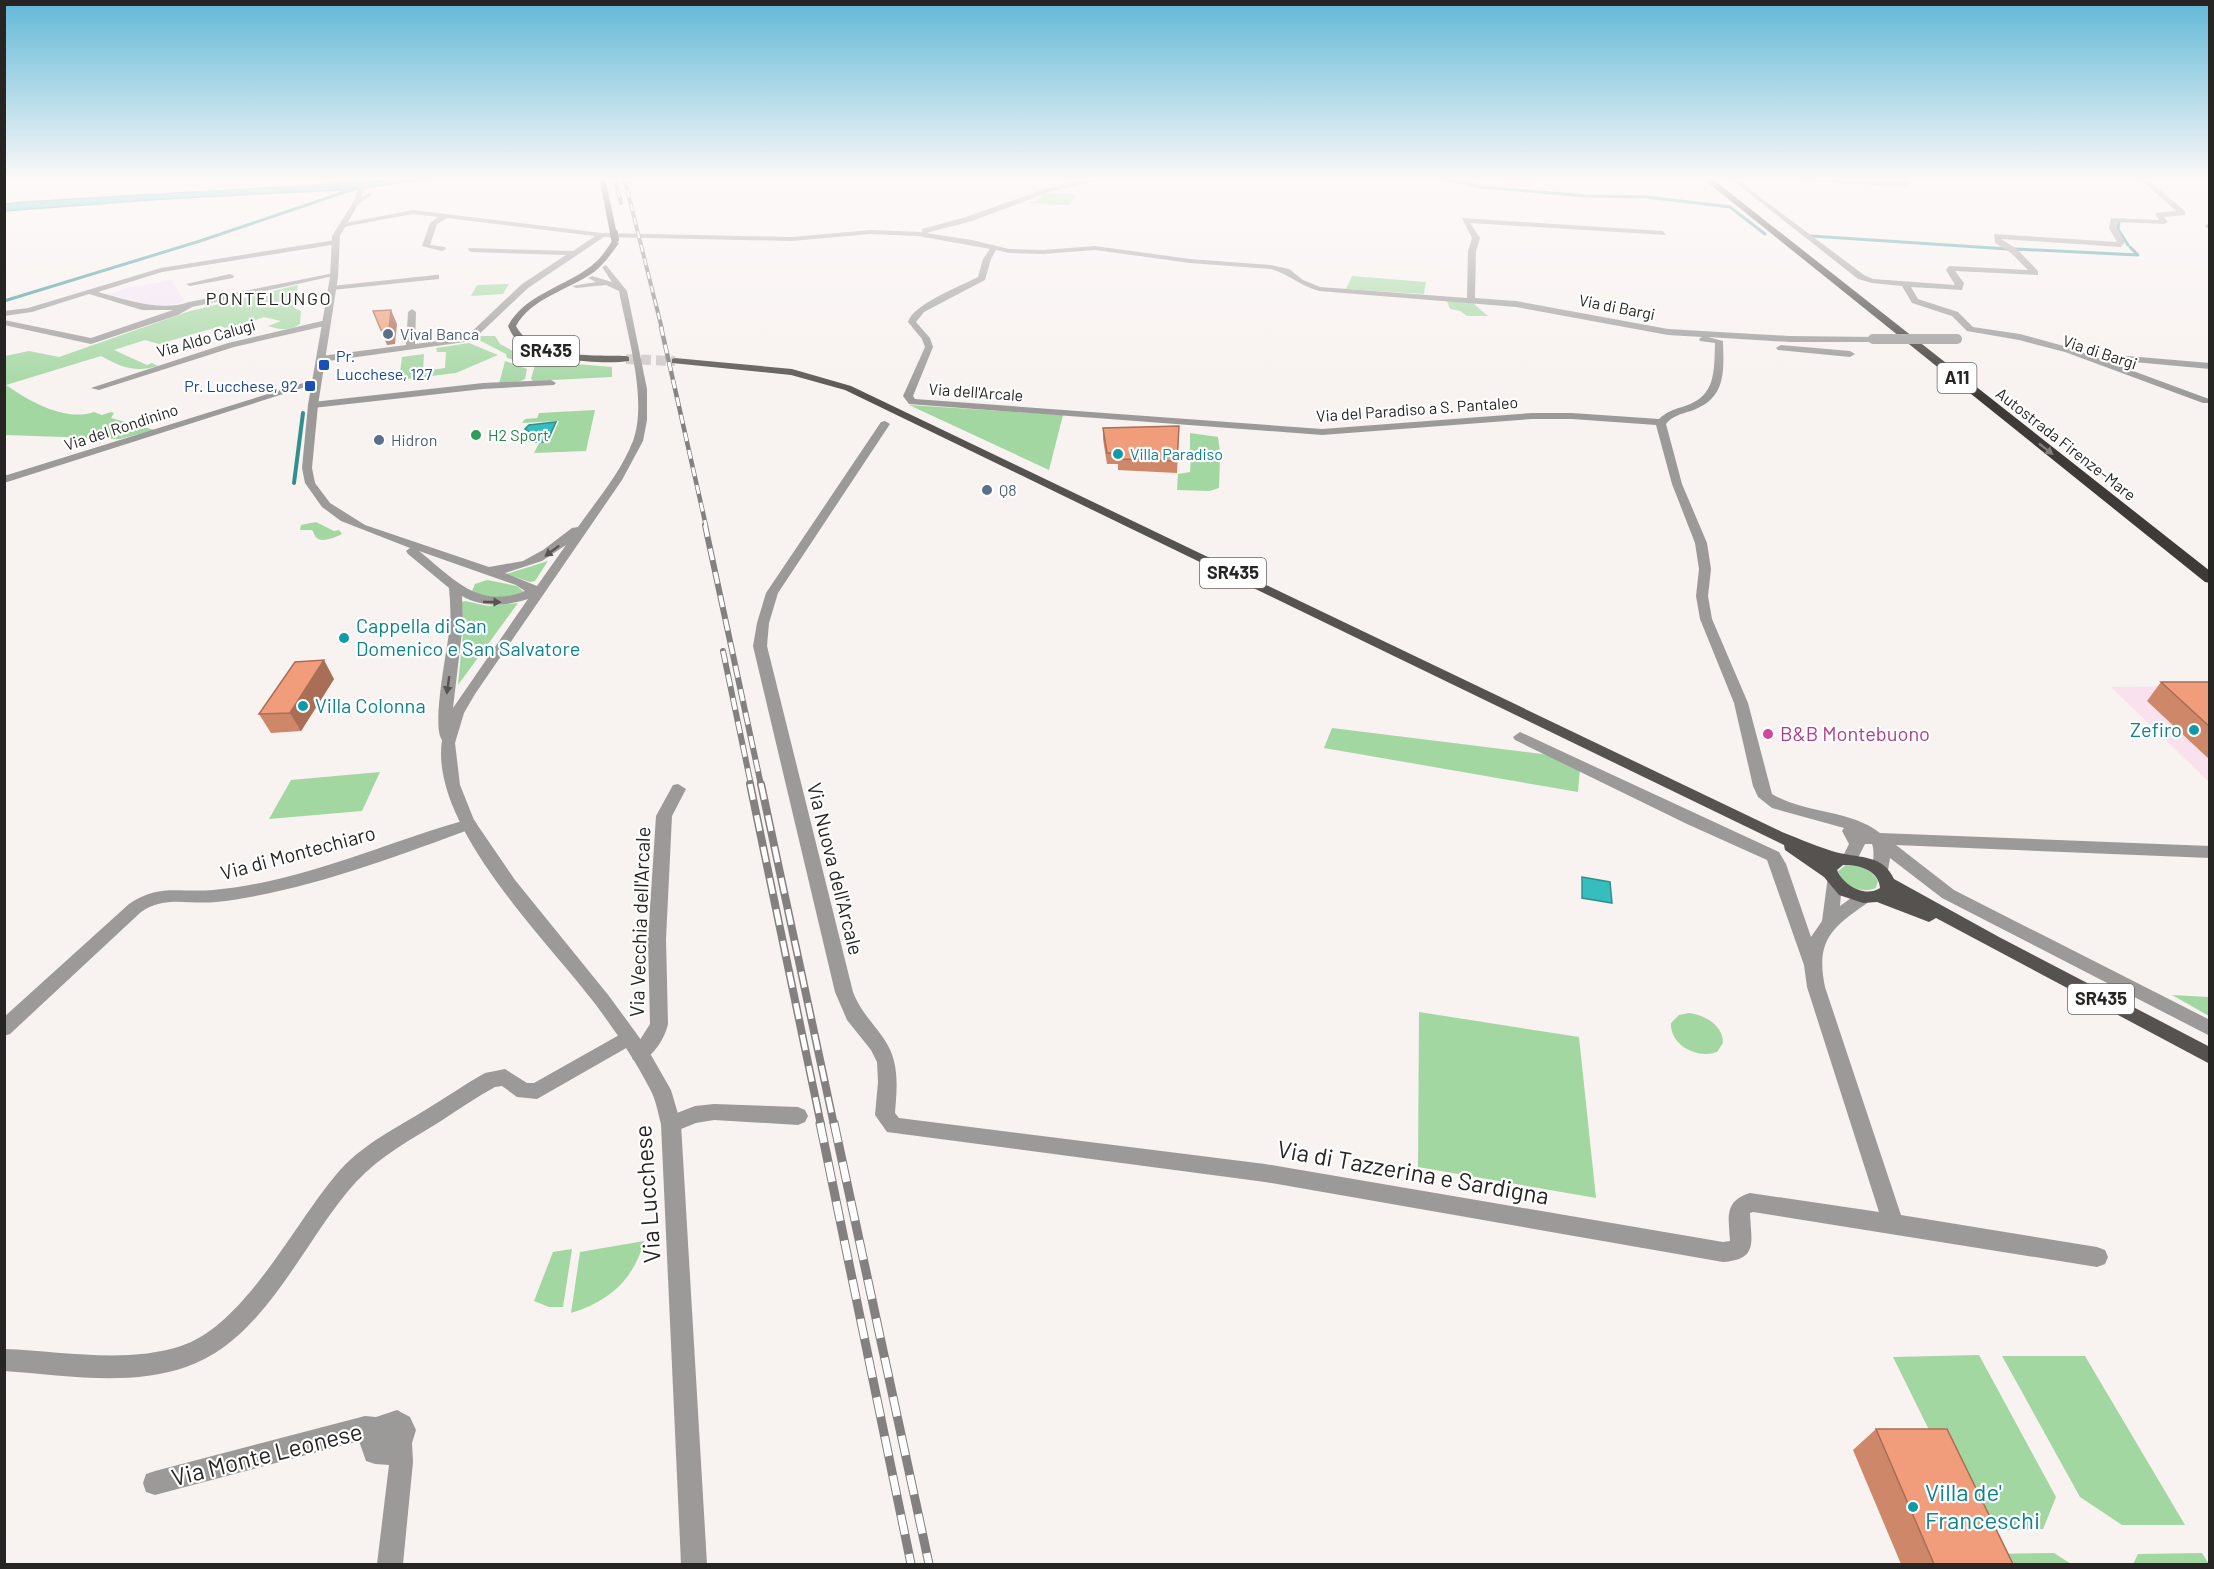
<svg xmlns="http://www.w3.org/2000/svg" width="2214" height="1569" font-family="Barlow,sans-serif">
	<rect width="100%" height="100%" fill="#f8f2f0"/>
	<!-- industrial -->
	<polygon fill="#f9e2ee" points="2209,686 2209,782 2111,687"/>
	<!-- education -->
	<polygon fill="#f2e4f7" points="172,280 185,302 160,306 149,306 109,294 128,288"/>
	<!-- green -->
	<g fill="#a3d7a2">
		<polygon points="1044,193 1075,194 1075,198 1068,205 1027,203 1037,201"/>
		<polygon points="1352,276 1426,282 1424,294 1346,289"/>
		<polygon points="509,284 503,294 471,296 477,285"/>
		<path d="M298,285L294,308L301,311L300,324C290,331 280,330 268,326L281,321L264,317L229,330L221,326L159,344L145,340L114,350L147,365L152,363L158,366C135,373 121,367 101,356L6,385C29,401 65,422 94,412L102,415L111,412L114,413L111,418L155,430L120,439L5,435V356L29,351L59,357L190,311Z"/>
		<polygon points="1447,301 1473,303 1488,316 1467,316 1460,311 1450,309"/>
		<polygon points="480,336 495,336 500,344 528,359 523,362 507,358 506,354 479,340"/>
		<polygon points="469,343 498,355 456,373 399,380 402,357 424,354 423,371 445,368 446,352 437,352 436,348"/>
		<polygon points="505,361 527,369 525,379 516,383 499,384"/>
		<polygon points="540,361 612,367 612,377 533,381 531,379 535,365"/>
		<polygon points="909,405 1063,415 1049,470"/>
		<polygon points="595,410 586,451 534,453 539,443 550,442 559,421 522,423 525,419 537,418 539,413"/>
		<polygon points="1190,433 1218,437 1220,452 1190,453"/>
		<polygon points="1191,456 1220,458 1219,488 1210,491 1177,490 1178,474 1190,472"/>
		<path d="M316,522L334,531L339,530L342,534C337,537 322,543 317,538C314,536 314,532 312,530H300L301,525Z"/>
		<polygon points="548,561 535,581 530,582 506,574"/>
		<polygon points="487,580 517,586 524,592 494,600 472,591 475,584"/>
		<polygon points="465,601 488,606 518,603 458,685 463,633 462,602"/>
		<polygon points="1332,728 1558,756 1580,769 1578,792 1324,748"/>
		<polygon points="380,772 362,811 269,819 291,780"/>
		<path d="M1847,864C1860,864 1871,869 1878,881L1876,888C1862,894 1842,887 1838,871Z"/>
		<polygon points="2172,995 2209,997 2209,1016"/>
		<polygon points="1419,1012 1579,1037 1596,1198 1418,1167"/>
		<path d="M1689,1013C1705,1015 1723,1025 1723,1043L1717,1052C1698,1059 1670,1046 1671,1023L1679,1015Z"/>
		<path d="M644,1241C634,1280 608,1302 571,1313L580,1252Z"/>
		<polygon points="572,1249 563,1307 549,1307 534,1301 553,1252"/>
		<polygon points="1979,1355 2056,1497 2043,1529 1979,1531 1893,1357"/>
		<polygon points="2002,1356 2085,1356 2185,1525 2122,1525 2080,1497"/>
		<polygon points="2054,1553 2071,1564 1995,1564 1991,1554"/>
		<polygon points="2202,1553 2209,1564 2133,1564 2138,1554"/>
	</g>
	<!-- water -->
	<g fill="#36bdbd" stroke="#328f8f" stroke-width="1.5">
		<polygon points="402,177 439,177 357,189 164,199 5,211 5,204 24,202 336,184"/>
		<polygon points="556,422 547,442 531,442 525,440 531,433 525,429 529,425"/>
		<polygon points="1582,877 1610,882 1612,903 1582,898"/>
	</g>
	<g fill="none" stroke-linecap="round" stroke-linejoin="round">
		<!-- stream-far1 -->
		<g stroke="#328f8f" stroke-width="3">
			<polyline points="1434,177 1481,187 1587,196 1647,197 1730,207 1765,234"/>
			<polyline points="2124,220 2119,221 2118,229 2128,245"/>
			<polyline points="2207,226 2210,227"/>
			<polyline points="1811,236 2008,249"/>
			<polyline points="2015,249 2138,255 2130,247"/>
			<polyline points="4,301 200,241 357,188"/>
		</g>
		<!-- stream -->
		<polyline stroke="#328f8f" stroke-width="4" points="294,483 303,413"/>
		<!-- primary-tunnel -->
		<polyline stroke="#cec9c7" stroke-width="10" stroke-dasharray="10 5" stroke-linecap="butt" points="626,359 675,361"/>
		<!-- minor -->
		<g fill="#9c9a99" fill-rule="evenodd">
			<path d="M1098,177H1112L1049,192L972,221L926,233L972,240L1009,249L1043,250L1095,246L1190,259L1271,265L1289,269L1303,280L1320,287L1467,298L1468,251L1472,238L1462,218L1663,231L1666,235L1470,223L1480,238L1476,251L1475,298L1516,301L1668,329L1790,336L1876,337L1877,339L1873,342H1790L1708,337L1723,341C1724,373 1726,399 1691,411C1681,414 1672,416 1666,424L1682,484L1707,543L1711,569L1708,596L1712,619L1748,703L1772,794C1805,814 1849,809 1880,833L2210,846V858L1896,845L1954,890L2210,1020V1036L1942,898L1890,858L1887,876H1875C1870,867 1876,855 1872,844H1865L1856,862H1844L1842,858L1849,844L1842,831L1844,828L1772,808L1758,797L1753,786L1734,703L1700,619L1696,596L1699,569L1695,543L1672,484L1656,425L1572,419H1532L1322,435L909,404L903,396L925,347L922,339L908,322C913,304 961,286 978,277L983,259L990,249L918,236L870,234L792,241L604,237L528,288L472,341L321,362L316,359L321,356L406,345L408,312L412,309L416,312L415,344L466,337L522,284L566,255L472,252L468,250L469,248L573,251L595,236L447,218L437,224L430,245L445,247L446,249L442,251L422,246L430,223L438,217L413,214L337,228L340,224L413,210L602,233L792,237L870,230L922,232V229L966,217L1045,189ZM996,250L1009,253L1043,254L1095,250L1190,263L1271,269C1288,274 1301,286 1319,291L1516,307L1668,335L1702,337L1699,339L1700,341L1715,343C1714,372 1716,396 1685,406C1675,409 1666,412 1659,419L1572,413H1532L1322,429L915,399L913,396L933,347L930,338L916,322L924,312L985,280L991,259Z"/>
			<polygon points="1738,177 1740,182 1864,275 1873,279 1955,285 1946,270 1949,266 2028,270 2011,253 1995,243 1994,234 2117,242 2109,228 2111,218 2159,220 2155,213 2176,211 2138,177 2145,177 2185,211 2185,215 2164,217 2168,222 2164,224 2117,222 2117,228 2125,242 2121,247 2001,239 2017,249 2038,271 2038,275 1955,271 1964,283 1962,290 1911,287 1918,299 1958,312 1973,327 2020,334 2071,348 2209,399 2210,403 2203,403 2065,352 2019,340 1967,331 1952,316 1912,303 1902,286 1872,283 1858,279 1730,178"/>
			<polygon points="1746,177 1899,183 1894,177 1901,177 1909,185 1906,187"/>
			<polygon points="368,193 373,194 356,206 352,206 352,204"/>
			<path d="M335,240L339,242L338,244L162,272L98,292C127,300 161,312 189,302L334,273L338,275L192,307L178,315L91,344L4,325V320L91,338L173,310H142L89,294L32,312L4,316V311L28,308L161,268Z"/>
			<polygon points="230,274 234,276 233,278 190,286 186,284"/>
			<polygon points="436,275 439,275 439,279 332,290 328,288 332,286"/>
			<polygon points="326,320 329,321 329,325 234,347 99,390 91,388 228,343"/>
			<polygon points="1781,345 1850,351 1855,354 1850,357 1778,350 1776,348"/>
			<polygon points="2104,354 2210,363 2210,369 2101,359 2101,355"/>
			<polygon points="313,380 321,382 4,483 4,476"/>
			<polygon points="551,380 556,383 554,385 483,389 313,408 308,405 313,402 483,383"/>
			<path d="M885,421L890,424L778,593L769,623L767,646L853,992C862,1014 872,1021 884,1039C900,1062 897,1087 895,1113L899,1118L1265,1164L1723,1242L1730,1241C1729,1219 1723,1201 1750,1193L1879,1212L1807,987L1804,965L1767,860L1687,824L1515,740L1513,737L1520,732L1779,852L1786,864L1811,937L1822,921L1828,876H1840L1842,880L1840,906L1858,893H1870L1872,897L1870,901C1833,927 1815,939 1825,987L1901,1215L2097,1247L2105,1250L2108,1257L2105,1264L2097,1267L1753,1212L1750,1213C1751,1242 1759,1259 1723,1262L1265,1182L887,1132L875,1115L878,1082L877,1062L871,1050L847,1020L835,992L753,646L757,623L766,593L881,422Z"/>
			<path d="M678,784L686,789L672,816L666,939L668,1024C665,1038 650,1065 633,1060L631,1054L650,1024L648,939L656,816L673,785Z"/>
			<path d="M469,819L474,820L477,824L474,828C391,858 304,892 216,902C187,905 166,895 141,912L10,1034L4,1036V1017L129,904C159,883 180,893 213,890C302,882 384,843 469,819Z"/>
			<path d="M628,1030L635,1033L637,1038L635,1043L537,1099L517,1097L502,1086L495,1087C477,1097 459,1109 441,1121C412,1139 380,1156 356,1182C303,1240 266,1340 186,1367C129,1387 63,1375 4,1371V1349C61,1351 126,1364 181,1346C247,1324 296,1219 341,1169C365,1143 398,1127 427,1109C447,1097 465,1084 485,1073L505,1069L527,1083H534Z"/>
			<polygon points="714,1104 798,1107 805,1110 808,1116 805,1122 798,1125 714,1120 696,1123 671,1133 664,1130 661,1124 664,1118 695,1106"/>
			<polygon points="397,1410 410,1417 416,1430 412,1443 413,1462 403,1564 377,1564 389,1465 375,1464 366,1461 359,1441 155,1495 146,1492 143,1483 146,1474 155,1471 365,1416 376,1417"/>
		</g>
		<!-- tertiary -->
		<path fill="#9c9a99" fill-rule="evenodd" d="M362,177H368L360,201L340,236L338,277L318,405L312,468L315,483L330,503L365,525L489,567L523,561L543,550L572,528L578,527C597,500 621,472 633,441C648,400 627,334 619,291L606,285L576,288L572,286L596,282L588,278L592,276L612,282L602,267L606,265L627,291L647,389V420L643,441L622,480L475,694L464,713L455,743L460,785L474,820L515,880L609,996L647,1048L671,1090L681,1124L707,1564H681L661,1124C658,1113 656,1100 650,1089C635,1060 616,1032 596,1005C547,940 429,826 442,740C431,726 448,647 450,625C451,613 450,600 449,588L408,554L406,551L410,548L341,521L322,507L305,483L302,468L308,405L330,277L332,236L354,201ZM566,545L537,586L505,573L542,561ZM419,551L516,585L525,591C478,610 453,578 419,551ZM462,596C483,608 506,606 528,599L453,708L463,623Z"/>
		<!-- primary -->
		<g fill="#565250" fill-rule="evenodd">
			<polygon points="599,177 605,177 617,235 610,233"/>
			<path d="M612,241L619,243C611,254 604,264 594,272C569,290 531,298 516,326C533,359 594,355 626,356L629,357V361C603,365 549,360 526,347C516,342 512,335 508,326C524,296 560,288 587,269C598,262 605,252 612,241Z"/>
			<path d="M675,358L792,369L851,386L1782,832C1800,839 1820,848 1839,853C1861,858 1883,855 1894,879L1999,937L2210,1047V1064L1936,918L1929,922L1877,902L1863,903L1839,895L1824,877L1785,850L1784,845L845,390L791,375L672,363V359ZM1843,865C1858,864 1879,870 1880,888C1865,898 1843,885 1837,870Z"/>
		</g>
		<!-- motorway -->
		<polygon fill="#3d3a37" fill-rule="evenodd" points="1701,177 1710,177 2210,571 2210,583 2205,582"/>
		<!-- rail-far4 casing -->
		<g stroke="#84807f" stroke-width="4">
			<g id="rail-far4">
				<polyline points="614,177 621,203"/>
				<polyline points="624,177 662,329"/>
			</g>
		</g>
		<!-- rail-far3 casing -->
		<g stroke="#84807f" stroke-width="4.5">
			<polyline id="rail-far3" points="661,327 706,526"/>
		</g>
		<!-- rail-far2 casing -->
		<g stroke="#84807f" stroke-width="6">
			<g id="rail-far2">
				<polyline points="705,525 761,785"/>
				<polyline points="723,651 751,785"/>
			</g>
		</g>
		<!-- rail-far1 casing -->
		<g stroke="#84807f" stroke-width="8">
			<g id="rail-far1">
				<polyline points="750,784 821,1125"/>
				<polyline points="761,784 834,1125"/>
			</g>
		</g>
		<!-- rail casing -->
		<g stroke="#84807f" stroke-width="9">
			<g id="rail">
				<polyline points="820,1123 911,1564"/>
				<polyline points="834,1123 929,1564"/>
			</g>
		</g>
		<!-- rail-far4 -->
		<use href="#rail-far4" stroke="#fff" stroke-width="2" stroke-dasharray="7" stroke-linecap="butt"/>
		<!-- rail-far3 -->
		<use href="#rail-far3" stroke="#fff" stroke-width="3" stroke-dasharray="9" stroke-linecap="butt"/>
		<!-- rail-far2 -->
		<use href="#rail-far2" stroke="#fff" stroke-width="4" stroke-dasharray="12" stroke-linecap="butt"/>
		<!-- rail-far1 -->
		<use href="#rail-far1" stroke="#fff" stroke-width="5" stroke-dasharray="16" stroke-linecap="butt"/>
		<!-- rail -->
		<use href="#rail" stroke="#fff" stroke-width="7" stroke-dasharray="20" stroke-linecap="butt"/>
		<!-- minor-bridge -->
		<polyline stroke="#9c9a99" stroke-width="10" points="1873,339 1957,339"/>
		<!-- primary-bridge -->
		<polyline stroke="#565250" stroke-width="8" points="614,233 615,239"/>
	</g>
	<!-- wall -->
	<g fill="#cf876a">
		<polygon points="1179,426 1177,473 1118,470 1118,464 1107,464 1103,439 1103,428"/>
		<polygon points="334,679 301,731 271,733 259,714"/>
		<polygon points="2161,682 2210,682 2210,760 2147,701"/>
		<polygon points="1876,1429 2013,1564 1901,1564 1853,1450"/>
	</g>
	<!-- shaded-wall -->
	<g fill="#a96e56">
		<polygon points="391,310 397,324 395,344 387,345 381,330"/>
		<polygon points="324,660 334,679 301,731 290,713"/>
	</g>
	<!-- building -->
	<g fill="#f19d7b" stroke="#a96e56" stroke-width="1.5">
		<polygon points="391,310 389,329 381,330 373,311"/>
		<polygon points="1179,426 1177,461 1118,459 1118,453 1107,453 1103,428"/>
		<polygon points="324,660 290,713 259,714 295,662"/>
		<polygon points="2161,682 2210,682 2210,727"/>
		<polygon points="1876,1429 1947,1429 2013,1564 1934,1564"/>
	</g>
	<!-- one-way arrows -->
	<defs><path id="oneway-solid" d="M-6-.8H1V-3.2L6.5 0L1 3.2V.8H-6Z" transform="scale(1.5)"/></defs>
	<use fill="#817f7d" href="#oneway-solid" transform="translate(2046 449) rotate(38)"/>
	<g fill="#565453">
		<use href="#oneway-solid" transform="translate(552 551) rotate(143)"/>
		<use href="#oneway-solid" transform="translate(492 602) rotate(1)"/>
		<use href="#oneway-solid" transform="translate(448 685) rotate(98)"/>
	</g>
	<!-- sky -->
	<linearGradient id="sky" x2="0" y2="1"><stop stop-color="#61b8d7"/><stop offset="0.45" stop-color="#fcf9f8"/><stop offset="1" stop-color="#fcf9f8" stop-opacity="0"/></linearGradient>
	<rect width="2214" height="397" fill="url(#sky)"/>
	<!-- markers -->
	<g fill="#5c6f8a" stroke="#fff" stroke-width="2">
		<circle cx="388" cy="334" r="6"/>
		<circle cx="379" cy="440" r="6"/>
		<circle cx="987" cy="490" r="6"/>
	</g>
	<g fill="#1a4fb4" stroke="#fff" stroke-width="2">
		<rect x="318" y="359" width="12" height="12" rx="3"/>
		<rect x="304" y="380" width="12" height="12" rx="3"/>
	</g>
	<circle fill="#2e9e5b" stroke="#fff" stroke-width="2" cx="476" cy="435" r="6"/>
	<g fill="#0f9aa8" stroke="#fff" stroke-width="2">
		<circle cx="1118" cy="454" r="6"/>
		<circle cx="344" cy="638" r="6"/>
		<circle cx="303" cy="706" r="6"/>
		<circle cx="2194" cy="730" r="6"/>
		<circle cx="1913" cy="1507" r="6"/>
	</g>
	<circle fill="#d1479c" stroke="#fff" stroke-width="2" cx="1768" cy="734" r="6"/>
	<g text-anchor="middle" stroke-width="4.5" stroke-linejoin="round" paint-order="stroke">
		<!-- far-street labels -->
		<g font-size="16" fill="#272524" stroke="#fff">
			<text transform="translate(1617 307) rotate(11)" y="6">Via di Bargi</text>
			<text transform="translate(206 338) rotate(-16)" y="6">Via Aldo Calugi</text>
			<text transform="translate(2100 352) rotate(18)" y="6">Via di Bargi</text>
			<text transform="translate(976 392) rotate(4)" y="6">Via dell'Arcale</text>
			<text transform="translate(1417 409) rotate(-4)" y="6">Via del Paradiso a S. Pantaleo</text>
			<text transform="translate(121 427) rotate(-18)" y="6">Via del Rondinino</text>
			<text transform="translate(2066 444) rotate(38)" y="6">Autostrada Firenze-Mare</text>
		</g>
		<!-- far-service labels -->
		<g font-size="16" fill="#4e5e75" stroke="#fff" text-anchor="start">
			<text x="400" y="340">Vival Banca</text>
			<text x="391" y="446">Hidron</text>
			<text x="999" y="496">Q8</text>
		</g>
		<!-- far-transit labels -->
		<g font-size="16" fill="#164399" stroke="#fff" text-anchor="start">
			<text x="336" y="362">Pr.<tspan x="336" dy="18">Lucchese, 127</tspan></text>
			<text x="298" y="392" text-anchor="end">Pr. Lucchese, 92</text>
		</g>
		<!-- far-leisure labels -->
		<g font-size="16" fill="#27864d" stroke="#fff" text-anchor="start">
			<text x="488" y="441">H2 Sport</text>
		</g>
		<!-- far-culture labels -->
		<g font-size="16" fill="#0d838f" stroke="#fff" text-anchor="start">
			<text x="1130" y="460">Villa Paradiso</text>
		</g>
		<!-- far-quarter labels -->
		<g font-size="18" letter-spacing="1.5" fill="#272524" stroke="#fff">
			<text x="269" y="305">PONTELUNGO</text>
		</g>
		<!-- shield labels -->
		<g fill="#fff" stroke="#686666" stroke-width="1.5">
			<rect x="513" y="336" width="66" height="30" rx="4.5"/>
			<rect x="1937.5" y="363" width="39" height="30" rx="4.5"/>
			<rect x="1200" y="558" width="66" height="30" rx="4.5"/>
			<rect x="2068" y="984" width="66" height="30" rx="4.5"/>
		</g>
		<g font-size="18" font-weight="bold" fill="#272524">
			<text x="546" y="357">SR435</text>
			<text x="1957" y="384">A11</text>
			<text x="1233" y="579">SR435</text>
			<text x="2101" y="1005">SR435</text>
		</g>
		<!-- culture labels -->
		<g font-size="20" fill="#0d838f" stroke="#fff" text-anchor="start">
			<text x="356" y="633">Cappella di San<tspan x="356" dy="23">Domenico e San Salvatore</tspan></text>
			<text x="315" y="713">Villa Colonna</text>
			<text x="2182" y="737" text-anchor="end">Zefiro</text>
		</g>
		<!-- hotel labels -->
		<g font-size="20" fill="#b23c85" stroke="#fff" text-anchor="start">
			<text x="1780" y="741">B&amp;B Montebuono</text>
		</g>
		<!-- street labels -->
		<g font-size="20" fill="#272524" stroke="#fff">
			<text transform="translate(298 853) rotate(-15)" y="7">Via di Montechiaro</text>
			<text transform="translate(835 869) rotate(76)" y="7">Via Nuova dell'Arcale</text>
			<text transform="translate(640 922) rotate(-88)" y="7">Via Vecchia dell'Arcale</text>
		</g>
		<!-- near-street labels -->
		<g font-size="24" fill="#272524" stroke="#fff">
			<text transform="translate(1413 1173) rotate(10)" y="8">Via di Tazzerina e Sardigna</text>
			<text transform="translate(648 1194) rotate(-94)" y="8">Via Lucchese</text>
			<text transform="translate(267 1455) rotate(-14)" y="8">Via Monte Leonese</text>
		</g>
		<!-- near-culture labels -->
		<g font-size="24" fill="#0d838f" stroke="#fff" text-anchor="start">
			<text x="1925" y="1501">Villa de'<tspan x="1925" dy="28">Franceschi</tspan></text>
		</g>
	</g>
	<!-- border -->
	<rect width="2214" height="1569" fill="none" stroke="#272524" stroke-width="12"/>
</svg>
